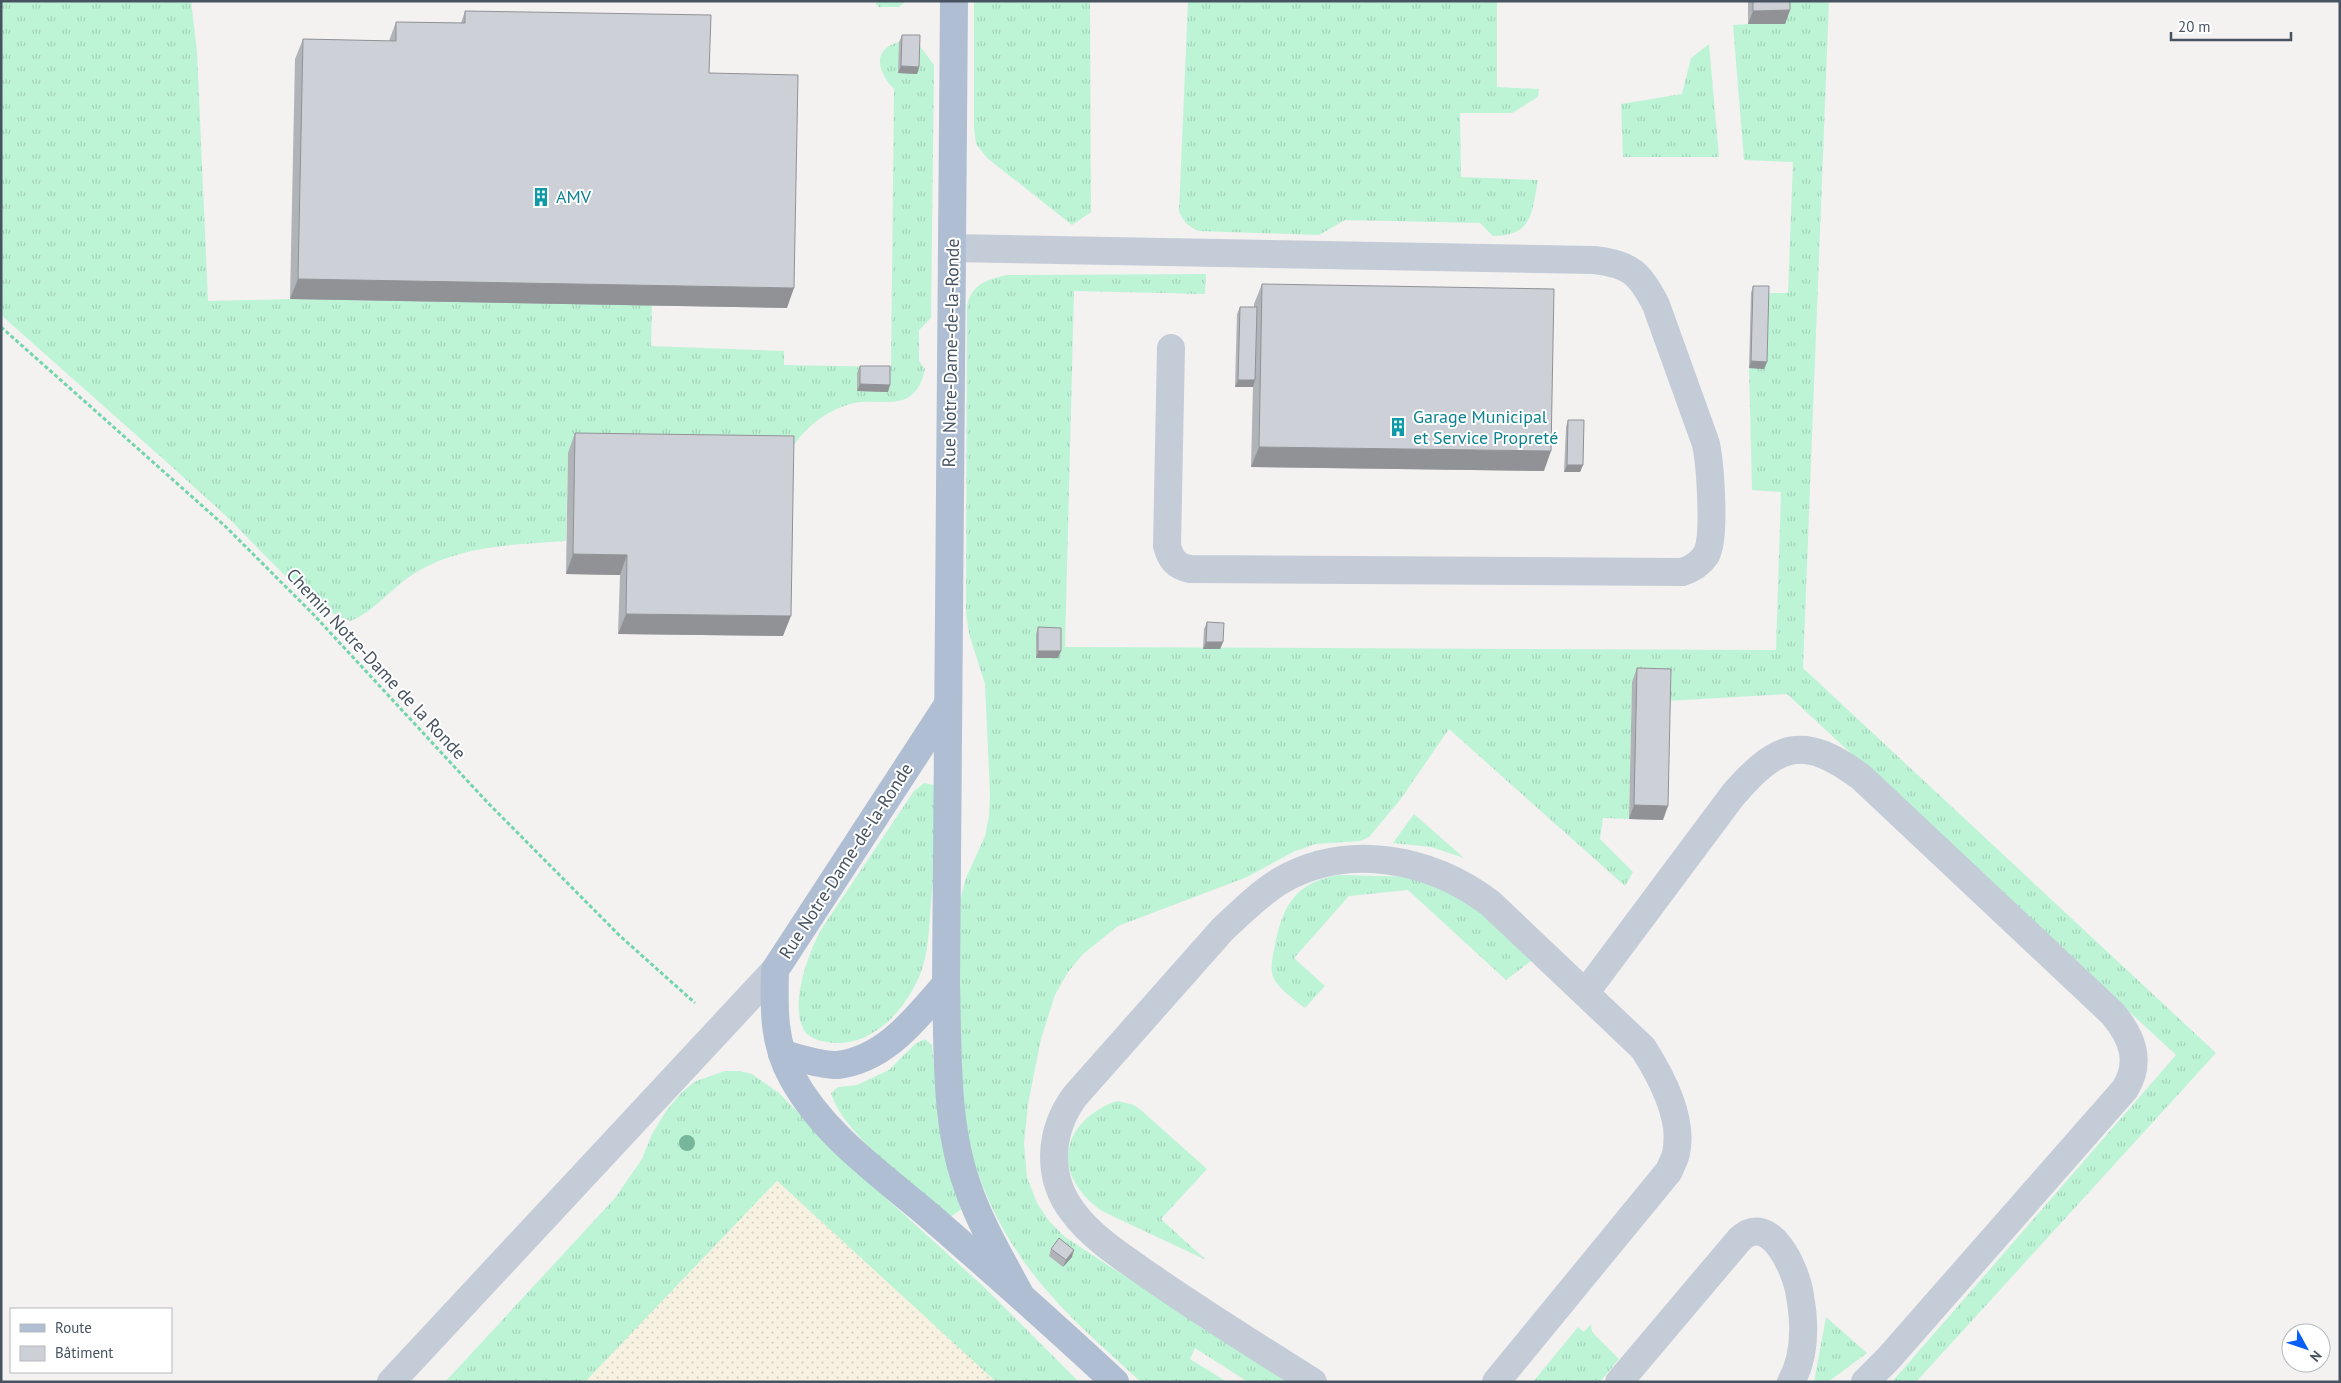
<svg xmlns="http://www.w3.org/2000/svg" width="2341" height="1383" font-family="'PT Sans',sans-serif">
	<defs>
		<pattern id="grass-tufts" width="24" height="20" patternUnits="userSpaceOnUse" patternTransform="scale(1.25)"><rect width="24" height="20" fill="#bdf4d6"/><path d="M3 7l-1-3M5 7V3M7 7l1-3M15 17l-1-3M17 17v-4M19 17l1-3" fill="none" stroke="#a4d3ba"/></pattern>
		<pattern id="sand-dots" width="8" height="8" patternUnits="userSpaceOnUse" patternTransform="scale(1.25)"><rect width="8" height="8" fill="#f6f1e1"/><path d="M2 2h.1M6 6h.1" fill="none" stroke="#d4d1c4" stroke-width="1.8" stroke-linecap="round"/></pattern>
	</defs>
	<rect width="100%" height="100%" fill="#f4f1f1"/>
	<!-- grass -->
	<g fill="url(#grass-tufts)">
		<path d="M1,1H191L197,51L208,301L290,299L652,305L651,346L784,351V365L891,367L894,89C878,73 871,49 899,42L916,73L917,42L934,65L931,318L919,330V361L925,369C914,419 879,394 847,405C819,414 802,432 786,456L568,453L566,541C512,545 455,545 409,577C389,591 374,611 351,621C309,609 258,546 225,515C151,447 76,382 1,315Z"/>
		<polygon points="875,1 906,1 899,7 878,7"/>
		<polygon points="974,1 1090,1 1091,212 1072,225 987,158 976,144 974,129"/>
		<path d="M1188,1H1497V87L1539,89L1538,97L1512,113H1460L1461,177L1538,180C1532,212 1533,236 1493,236L1480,223L1345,220L1319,235L1199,231C1189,227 1183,222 1179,211Z"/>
		<path d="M1785,1H1829L1803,668L2216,1053L1916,1382H1892L2176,1055L1787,694L1666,701L1632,682L1629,819L1603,818L1600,839L1633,872L1625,886L1449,729L1400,800L1369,837L1360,841L1315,844L1293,852L1247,877L1118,926L1083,954L1068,972L1055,995L1041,1039L1028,1104L1024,1143L1027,1177L1037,1203L1049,1221L1065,1237L1287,1382H1248L1195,1348L1190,1359L1227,1382H1141C1104,1348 1065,1315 1034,1275C995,1226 970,1165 960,1104C950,1037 958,967 960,900L966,878L985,836L989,816L990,794L985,684L969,634L966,612L967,306C972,283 987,280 1007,275L1206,274L1205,294L1074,291L1065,647L1776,650L1781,492L1752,490L1749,368H1764L1766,293H1788L1793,162L1744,160L1733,25L1748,24Z"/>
		<polygon points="1709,44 1719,157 1623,157 1621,104 1682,94 1691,58"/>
		<path d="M924,783L934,785L939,804C937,837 934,870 931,903C929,927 929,954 919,977C903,1013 869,1050 826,1042C818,1040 808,1038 804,1030C789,1004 809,951 822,928L914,791Z"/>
		<polygon points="1414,814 1464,858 1431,847 1393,843"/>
		<path d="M1340,875L1422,877L1459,892L1532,958L1531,961L1506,980L1408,890L1349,896L1294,958L1325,986L1305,1008C1295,1000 1280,990 1274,979C1269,968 1273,956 1275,945C1283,904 1297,881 1340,875Z"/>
		<path d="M925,1039L932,1045L937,1096L962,1209L950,1217C919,1191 841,1132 831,1093L838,1087L857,1085L889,1070L915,1044Z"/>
		<polygon points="725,1071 739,1071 752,1074 779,1093 844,1160 984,1287 1079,1382 996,1382 777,1181 585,1382 445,1382 615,1198 642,1159 652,1134 666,1111 682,1092 696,1081"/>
		<path d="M1118,1101L1134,1105L1142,1111L1207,1169L1161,1219L1206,1260L1104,1212C1069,1190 1053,1149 1087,1118C1097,1110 1106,1104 1118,1101Z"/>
		<polygon points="1826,1317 1867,1353 1828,1382 1814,1382"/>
		<polygon points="1591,1324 1592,1332 1619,1359 1600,1382 1533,1382 1578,1327 1584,1332"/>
	</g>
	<!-- sand -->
	<polygon fill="url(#sand-dots)" points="777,1181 996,1382 585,1382"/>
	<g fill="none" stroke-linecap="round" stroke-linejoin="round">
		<!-- path -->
		<polyline stroke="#71d6ab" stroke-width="3" stroke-dasharray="4 2.5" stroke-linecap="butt" points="1,327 226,527 313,614 487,802 620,936 695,1003"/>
		<!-- minor -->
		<g stroke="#c4ccd7" stroke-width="28">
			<path d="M952,248L1594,260C1630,264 1640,273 1656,305L1706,444C1710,464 1716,538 1706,555C1700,564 1692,569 1682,572L1190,569C1176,566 1171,560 1167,546L1171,348"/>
			<path d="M1586,992L1733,795C1778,743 1803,734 1861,777L2113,1014C2132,1037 2142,1061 2125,1089L1888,1359L1865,1382"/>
			<polyline points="391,1382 775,970"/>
			<path d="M1313,1382C1259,1348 1204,1314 1151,1277C1124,1258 1093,1239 1073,1212C1046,1177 1049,1131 1075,1096L1222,930C1240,913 1259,894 1280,881C1348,842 1430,858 1490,903L1643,1048C1661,1076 1684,1118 1676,1153C1675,1159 1671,1165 1669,1171L1496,1382"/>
			<path d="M1619,1382L1739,1240C1770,1209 1797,1271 1800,1296C1805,1324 1805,1357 1791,1382"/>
		</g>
		<!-- major -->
		<g stroke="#afbed2" stroke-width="28">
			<path d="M954,1L946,984C948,1049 945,1121 966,1182C979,1222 1001,1259 1021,1296"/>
			<path d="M947,706L775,970C774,1008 773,1043 792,1077C823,1135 883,1176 932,1218C994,1272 1055,1326 1115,1382"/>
			<path d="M782,1054C796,1057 824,1066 838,1065C886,1059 916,1018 946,984"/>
		</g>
	</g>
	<!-- trees -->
	<circle fill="#76b69a" cx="687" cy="1143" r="8"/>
	<!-- wall -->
	<g fill="#b0b3b8">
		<polygon points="1748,1 1790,1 1790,10 1785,24 1748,24"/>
		<polygon points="465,11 709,73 787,308 290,299 295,59 303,39 389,41 396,22 461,23"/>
		<polygon points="902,35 919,67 917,74 898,73 899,42"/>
		<polygon points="1262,284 1544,471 1251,467 1253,386 1253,387 1235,387 1237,314 1240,307 1254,307 1254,304"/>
		<polygon points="1753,286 1767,362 1764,369 1749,368 1751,293"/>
		<polygon points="860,366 888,392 857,391 857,373"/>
		<polygon points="1568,420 1583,465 1580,472 1564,472 1566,427"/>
		<polygon points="575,433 783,636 618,634 620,575 566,574 568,453"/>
		<polygon points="1207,622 1223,642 1220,649 1203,649 1204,629"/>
		<polygon points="1038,627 1058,658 1036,658 1036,634"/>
		<polygon points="1637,668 1663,820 1629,819 1632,682"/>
		<polygon points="1051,1249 1072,1257 1063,1267 1049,1256"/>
	</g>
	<!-- shaded-wall -->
	<g fill="#909296">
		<polygon points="1790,10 1785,24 1748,24 1753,11"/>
		<polygon points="901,66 919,67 917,74 898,73"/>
		<polygon points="298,279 794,288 787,308 290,299"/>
		<polygon points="1751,361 1767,362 1764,369 1749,368"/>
		<polygon points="1238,380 1255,380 1253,387 1235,387"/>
		<polygon points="860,384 890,385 888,392 857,391"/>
		<polygon points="1259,447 1551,451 1544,471 1251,467"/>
		<polygon points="1567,465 1583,465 1580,472 1564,472"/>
		<polygon points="573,554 627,555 620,575 566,574"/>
		<polygon points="626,614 791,616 783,636 618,634"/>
		<polygon points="1206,642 1223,642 1220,649 1203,649"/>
		<polygon points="1038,651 1061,651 1058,658 1036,658"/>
		<polygon points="1634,805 1668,806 1663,820 1629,819"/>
		<polygon points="1074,1250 1072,1257 1063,1267 1066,1260"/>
	</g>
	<!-- building -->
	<g fill="#cdd0d6" stroke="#909296">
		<polygon points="1753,1 1790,1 1790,10 1753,11"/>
		<polygon points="465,11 711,15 709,73 798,75 794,288 298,279 303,39 396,41 396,22 465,23"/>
		<polygon points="902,35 920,35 919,67 901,66"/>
		<polygon points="1262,284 1554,289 1551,451 1259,447"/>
		<polygon points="1753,286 1769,286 1767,362 1751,361"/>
		<polygon points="1240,307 1257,307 1255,380 1238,380"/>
		<polygon points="860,366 890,366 890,385 860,384"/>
		<polygon points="1568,420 1584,420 1583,465 1567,465"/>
		<polygon points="575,433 794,436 791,616 626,614 627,555 573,554"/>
		<polygon points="1207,622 1224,623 1223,642 1206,642"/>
		<polygon points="1038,627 1061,628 1061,651 1038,651"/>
		<polygon points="1637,668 1671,669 1668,806 1634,805"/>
		<polygon points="1059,1238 1074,1250 1066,1260 1051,1249"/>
	</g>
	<!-- icons -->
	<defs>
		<g id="building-bare" transform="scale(1.5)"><path d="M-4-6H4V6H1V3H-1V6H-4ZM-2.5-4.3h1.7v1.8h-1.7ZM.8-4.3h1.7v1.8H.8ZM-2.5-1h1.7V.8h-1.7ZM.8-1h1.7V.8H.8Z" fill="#0f9aa8" stroke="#fff" stroke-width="2.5" paint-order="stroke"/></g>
	</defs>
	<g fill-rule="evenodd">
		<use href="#building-bare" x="541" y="197"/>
		<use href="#building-bare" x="1398" y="427"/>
	</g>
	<g text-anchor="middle" stroke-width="4" stroke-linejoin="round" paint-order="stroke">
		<!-- culture labels -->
		<g font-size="18" fill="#0d838f" stroke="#fff" text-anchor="start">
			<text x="556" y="203">AMV</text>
			<text x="1413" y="423">Garage Municipal<tspan x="1413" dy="21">et Service Propreté</tspan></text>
		</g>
		<!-- street labels -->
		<g font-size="18" fill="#475361" stroke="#fff">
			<text transform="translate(951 353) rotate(-89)" y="6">Rue Notre-Dame-de-la-Ronde</text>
			<text transform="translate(376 664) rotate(47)" y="6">Chemin Notre-Dame de la Ronde</text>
			<text transform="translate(846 861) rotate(-57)" y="6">Rue Notre-Dame-de-la-Ronde</text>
		</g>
	</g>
	<!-- border -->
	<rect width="2341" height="1383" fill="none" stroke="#475361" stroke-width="5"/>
	<!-- legend -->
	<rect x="10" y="1308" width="162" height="65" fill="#ffffff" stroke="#b5bac0"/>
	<rect x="20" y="1324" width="25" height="8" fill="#afbed2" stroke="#b5bac0"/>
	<text x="55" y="1333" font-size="15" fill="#475361">Route</text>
	<rect x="20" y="1346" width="25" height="15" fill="#cdd0d6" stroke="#b5bac0"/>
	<text x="55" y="1358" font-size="15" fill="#475361">Bâtiment</text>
	<!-- north arrow -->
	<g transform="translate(2306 1348) rotate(130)"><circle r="24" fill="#ffffff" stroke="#b5bac0"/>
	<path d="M0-4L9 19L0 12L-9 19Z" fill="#075ef8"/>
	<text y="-8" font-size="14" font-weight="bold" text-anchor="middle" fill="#475361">N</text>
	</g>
	<!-- scale -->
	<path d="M2171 32v8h120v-8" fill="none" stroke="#475361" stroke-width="2.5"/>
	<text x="2178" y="32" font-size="15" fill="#475361" stroke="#ffffff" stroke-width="4" paint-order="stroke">20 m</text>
</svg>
